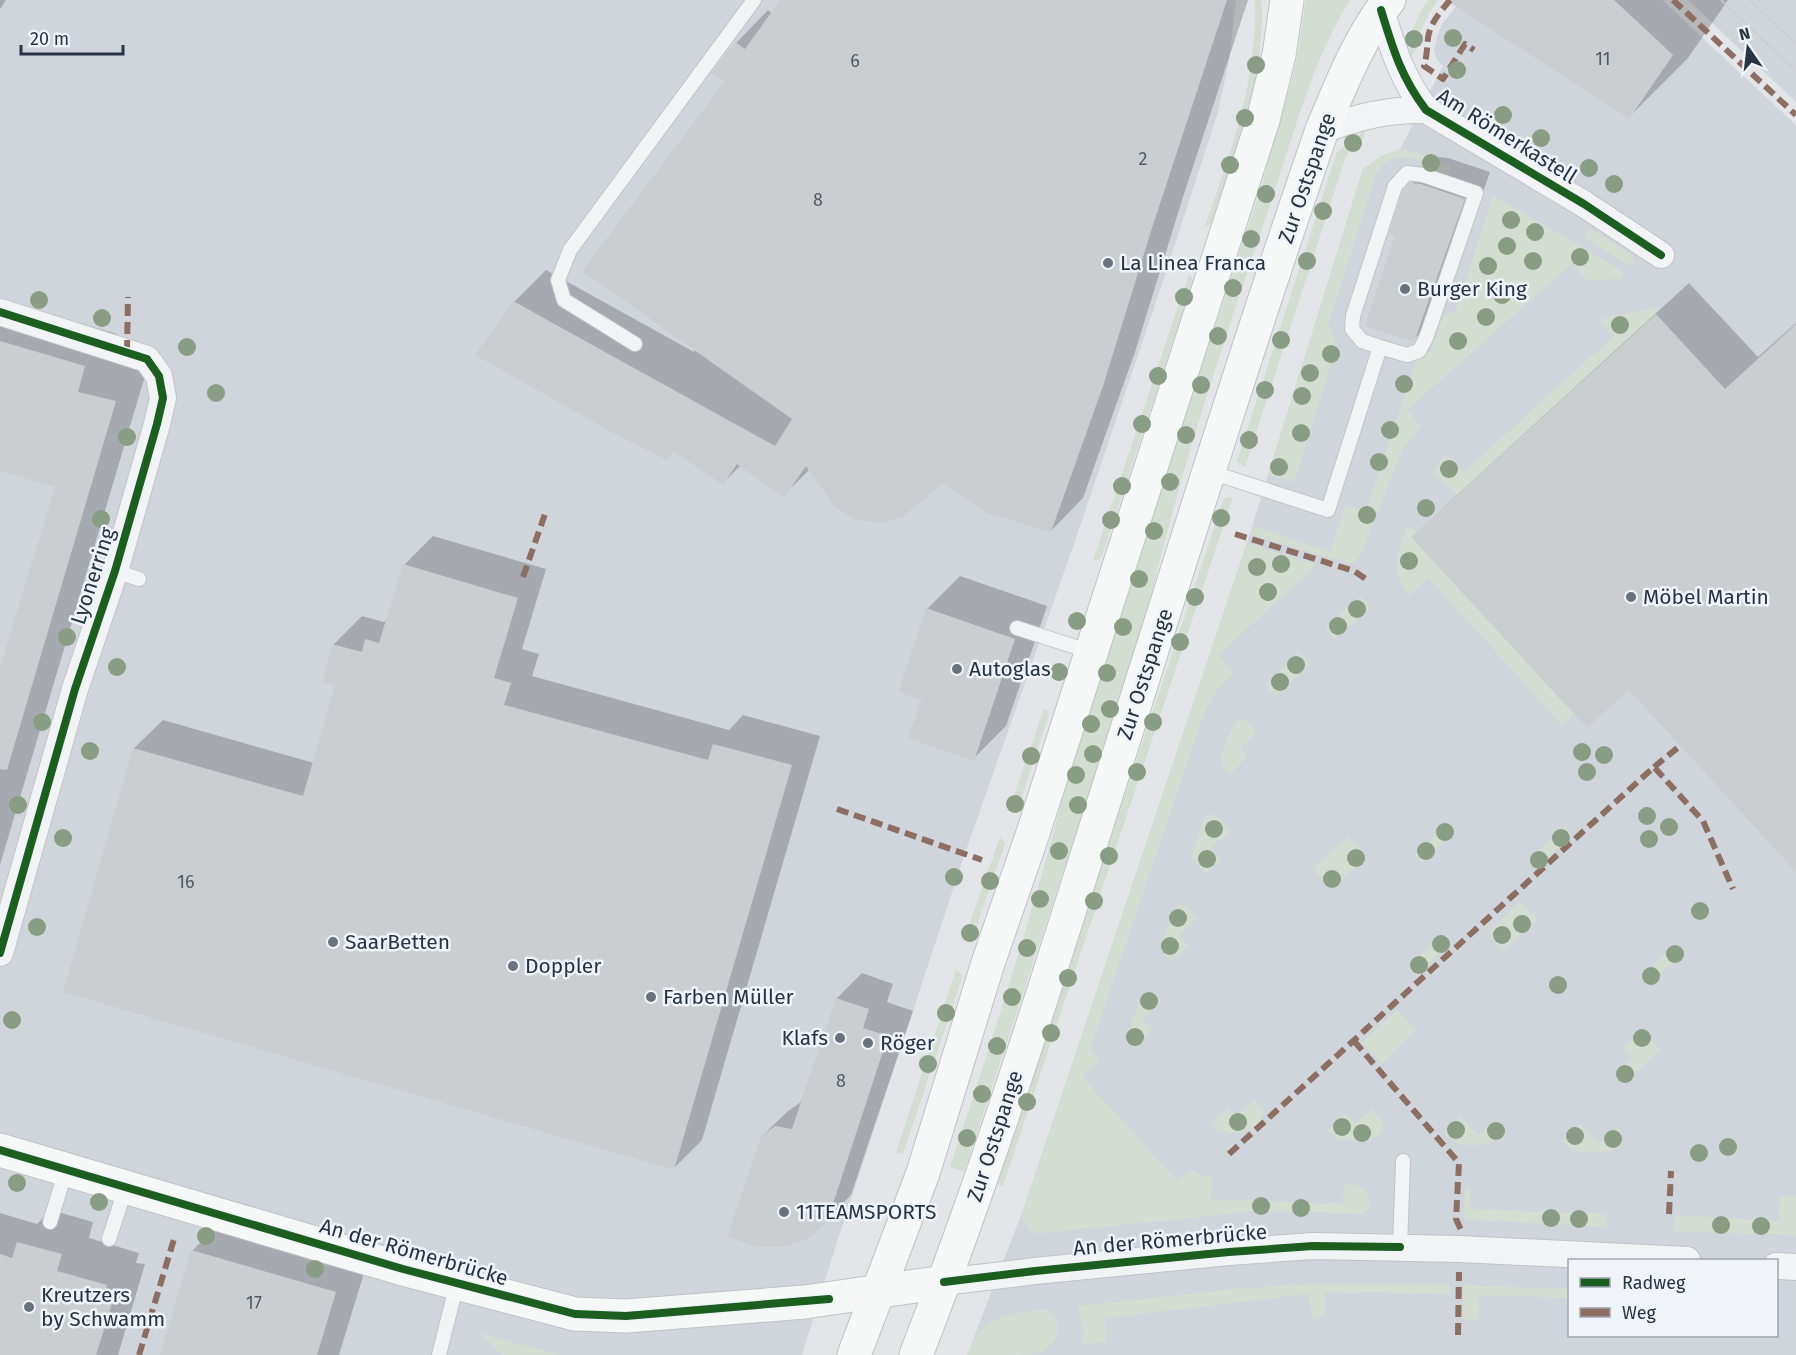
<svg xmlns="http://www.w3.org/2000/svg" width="1796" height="1355" font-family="'Fira Sans',sans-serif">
	<rect width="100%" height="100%" fill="#e3e5e8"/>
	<!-- built -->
	<g fill="#d0d5dc" fill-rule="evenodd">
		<polygon points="0,0 1235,0 1236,2 1229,62 1218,112 1164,278 1074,544 963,859 836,1245 802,1355 0,1355"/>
		<path d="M1461,0H1662L1796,125V1355H967L1022,1213L1247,543L1363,169L1382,156L1400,149L1443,66L1437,60L1434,50L1437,37L1442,24ZM1570,1260H1776V1336H1570Z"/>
		<polygon points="1688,0 1796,0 1796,102"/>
	</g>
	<!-- green -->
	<g fill="#d4ddd2">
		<path d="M1255,0H1261C1263,12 1262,25 1261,37C1257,105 1235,159 1213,222L1210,225L1205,226C1231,152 1258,79 1255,0Z"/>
		<path d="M1306,0H1350C1312,61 1294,134 1271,202C1224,341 1176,481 1145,624L964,1172L950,1167C996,1029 1040,891 1075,750L1260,191L1296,64Z"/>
		<path d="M1428,0H1438C1431,9 1426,19 1421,30C1418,38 1418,50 1411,56C1406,36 1417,17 1428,0Z"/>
		<polygon points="1364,131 1365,136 1354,145 1346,156 1245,467 1237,461 1337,152"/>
		<path d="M1400,149L1412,151L1451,168L1444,171C1418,161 1394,144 1376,174L1328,325L1337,345L1294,482L1268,475L1363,169L1382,156Z"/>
		<polygon points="1493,196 1579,245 1623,272 1622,278 1588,281 1572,263 1407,410 1421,426 1402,450 1361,554 1355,562 1349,563 1250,535 1252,526 1330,552 1346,505 1366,511 1417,359 1432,350 1442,319 1457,308"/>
		<polygon points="1590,228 1633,256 1634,268 1584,238"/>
		<polygon points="1189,274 1192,278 1193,281 1102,556 1098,560 1093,560"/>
		<polygon points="1657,307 1660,310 1458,496 1434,473 1445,453 1464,472 1614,336 1599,320"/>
		<polygon points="1233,497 1003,1186 998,1184 999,1172 1224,498"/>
		<path d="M1408,525L1417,533L1412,538L1574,714L1562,725L1429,578L1409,595C1389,569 1397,552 1408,525Z"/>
		<path d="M1247,543L1317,565L1218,655L1233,674L1214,694L1203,716L1090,1050L1099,1060L1082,1077L1177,1181L1193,1170L1201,1175L1212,1176L1211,1199L1343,1204L1344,1184C1360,1184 1370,1188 1370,1206L1364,1214L1255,1211L1044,1233H1032L1025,1222L1022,1213Z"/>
		<polygon points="1360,596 1370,606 1370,608 1336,639 1334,639 1325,628"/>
		<polygon points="1299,653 1309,662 1309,665 1277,695 1273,695 1265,685"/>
		<polygon points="1044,708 1048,711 1049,715 1019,805 1015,810 1009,810"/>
		<path d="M1238,720H1247L1257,732L1240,748L1247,757L1230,774C1226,770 1222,766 1221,761C1220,752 1232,727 1238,720Z"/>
		<polygon points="1208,814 1216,816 1231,830 1211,848 1222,860 1205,874 1192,858 1192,854 1203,820"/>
		<polygon points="1448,822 1456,830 1422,863 1414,855"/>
		<polygon points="1565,825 1572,834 1538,867 1530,858"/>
		<polygon points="1000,837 1005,844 974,934 965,937"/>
		<polygon points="1348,837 1367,857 1333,888 1331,888 1313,869"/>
		<polygon points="1521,901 1538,919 1503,951 1487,934"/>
		<polygon points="1183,904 1197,918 1179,935 1189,946 1171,962 1161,947 1162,941 1174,910 1177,906"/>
		<polygon points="1443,934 1451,943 1416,976 1408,968"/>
		<polygon points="1675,944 1684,952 1649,985 1641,977"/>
		<polygon points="956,970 961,974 962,978 903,1154 896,1152"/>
		<path d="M1144,995L1153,997L1160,1003L1143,1019L1152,1030L1134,1045C1124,1033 1136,1012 1141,998Z"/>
		<polygon points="1397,1010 1416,1030 1382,1063 1362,1043"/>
		<polygon points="1642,1030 1660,1050 1624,1083 1615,1074 1632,1058 1623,1047"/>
		<path d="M1254,1100L1263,1109C1262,1134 1227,1141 1211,1124L1228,1108L1236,1117Z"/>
		<polygon points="1372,1109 1383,1121 1383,1129 1378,1136 1369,1140 1337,1139 1328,1130 1345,1113 1355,1124"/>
		<path d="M1460,1117L1478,1135L1498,1119L1502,1130V1137C1493,1145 1466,1148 1454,1142C1450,1140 1447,1136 1444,1132Z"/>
		<path d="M1580,1124L1599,1144L1617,1125C1627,1148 1617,1152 1596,1152C1588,1152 1580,1153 1572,1150C1568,1148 1565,1144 1562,1141Z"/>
		<polygon points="1465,1188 1470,1188 1470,1209 1606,1214 1606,1227 1464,1219"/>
		<polygon points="1780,1196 1796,1196 1796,1235 1674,1231 1675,1215 1779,1221"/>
		<polygon points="1308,1284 1449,1284 1450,1294 1325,1292 1325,1317 1313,1318 1308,1294 1105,1318 1107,1342 1081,1344 1084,1332 1078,1306 1233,1289"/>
		<polygon points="1463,1285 1569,1289 1569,1298 1479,1295 1478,1321 1463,1320"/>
		<path d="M1047,1309C1050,1313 1054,1317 1056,1320C1063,1334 1051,1349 1038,1354C1029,1355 980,1355 967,1355C981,1316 1010,1313 1047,1309Z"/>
		<polygon points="478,1333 560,1355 503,1355"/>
	</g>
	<!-- shadow -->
	<g fill="#0003">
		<polygon points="0,0 6,0 0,9"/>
		<polygon points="781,0 1248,0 1183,197 1135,352 1083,498 1051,531 943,481 810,469 783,496 741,465 723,483 674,450 666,458 514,302 546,270 694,352 727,80 736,43 768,10 772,13"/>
		<polygon points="1482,0 1728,0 1688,58 1629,117"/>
		<polygon points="1439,157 1448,158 1490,172 1440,314 1413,340 1397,235 1412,184"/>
		<polygon points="1689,283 1758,357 1796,323 1796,870 1629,688 1413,538 1446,505"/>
		<polygon points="0,300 117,334 109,360 147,369 0,865 0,672 57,486 0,469"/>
		<polygon points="433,536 546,569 522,649 539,654 532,676 729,730 743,715 820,736 702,1140 673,1169 65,991 134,748 163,720 314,763 336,684 333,645 362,616 384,622 388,618 404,565"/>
		<polygon points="960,576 1047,606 1006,726 973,759 923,700 927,609"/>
		<polygon points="862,973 893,984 887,1002 913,1011 851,1195 826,1221 762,1136 788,1111 801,1102 837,998"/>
		<polygon points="51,1210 93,1222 89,1238 139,1253 136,1263 145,1264 118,1355 0,1355 0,1213 37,1224"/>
		<polygon points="225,1218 368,1260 339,1355 162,1355 192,1251"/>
	</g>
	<!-- building -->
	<g fill="#cbced1">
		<polygon points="780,0 1227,0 1151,231 1103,386 1051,532 986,513 943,483 904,516 885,523 856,520 835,507 806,466 784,498 737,464 723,485 673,451 667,460 622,438 475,355 513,301 775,446 792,419 582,271 725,81 711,73 735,42 745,49"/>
		<polygon points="1446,0 1614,0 1673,55 1629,119"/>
		<polygon points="1410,183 1421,184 1465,199 1414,342 1365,326 1395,236 1389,234 1403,191"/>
		<polygon points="1656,314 1725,389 1796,324 1796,872 1629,690 1587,728 1411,537"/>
		<polygon points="0,341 85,366 78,392 116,401 7,770 0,769 0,667 55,487 0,471"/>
		<polygon points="403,564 518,598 494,678 511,683 504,705 708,760 713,744 792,765 674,1170 63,992 133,748 303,796 335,685 322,682 332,644 362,652 365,639 379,643"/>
		<polygon points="926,608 1015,639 974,761 908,738 921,700 898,692"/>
		<polygon points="836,998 869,1009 863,1028 888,1036 827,1222 809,1238 784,1247 757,1247 727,1237 761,1136 775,1126 792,1129"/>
		<polygon points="17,1242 62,1254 57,1271 107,1285 104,1295 114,1297 96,1355 0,1355 0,1254 12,1258"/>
		<polygon points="191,1250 336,1292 317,1355 160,1355"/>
	</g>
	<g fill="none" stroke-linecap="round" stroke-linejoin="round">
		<!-- lane casing -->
		<g stroke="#c1c3c6" stroke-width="16">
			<g id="lane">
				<polygon points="1407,173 1423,175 1476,193 1426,338 1419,351 1407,355 1380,347 1362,341 1352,329 1353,316 1395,186"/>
				<polyline points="635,344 564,300 558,280 570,250 754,0"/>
				<polyline points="1210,472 1328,510 1380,347"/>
				<polyline points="115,571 139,579"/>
				<polyline points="1017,628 1091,652"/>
				<polyline points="50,1222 66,1170"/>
				<polyline points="109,1239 126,1187"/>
				<polyline points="1400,1247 1403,1161"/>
				<polyline points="439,1355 457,1283"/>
			</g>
		</g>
		<!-- street casing -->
		<g stroke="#c1c3c6" stroke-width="28">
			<g id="street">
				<path d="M1381,10C1393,49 1401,77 1426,110L1584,204L1661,255"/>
				<path d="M1322,130C1359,117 1387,109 1426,110"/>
				<polyline points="0,312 147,359 159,376 163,398 157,424 115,571 75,689 0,953"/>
				<polyline points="1776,1266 1796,1267"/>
				<polyline points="944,1282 1035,1271 1229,1252 1313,1246 1460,1249 1687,1260"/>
			</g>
		</g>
		<!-- secondary casing -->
		<g stroke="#c1c3c6" stroke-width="35">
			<polyline id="secondary" points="0,1150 403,1269 575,1314 626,1316 805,1302 944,1282"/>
		</g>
		<!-- primary casing -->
		<g stroke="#bec2c6" stroke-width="35">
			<g id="primary">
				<polyline points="854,1355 923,1173 988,963 1033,833 1263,120 1279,55 1287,0"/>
				<path d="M916,1355C981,1188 1036,1017 1090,846C1166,607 1240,367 1322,130C1341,85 1358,40 1389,0"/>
			</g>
		</g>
		<!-- lane -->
		<use href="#lane" stroke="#f2f3f5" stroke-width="14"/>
		<!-- street -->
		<use href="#street" stroke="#f2f3f5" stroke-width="26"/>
		<!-- secondary -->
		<use href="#secondary" stroke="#f6f7f7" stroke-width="33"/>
		<!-- primary -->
		<use href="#primary" stroke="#f6f7f7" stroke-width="33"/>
		<!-- tram -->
		<g stroke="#cbcdd0" stroke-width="1.5">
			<polyline points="1721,0 1796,71"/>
			<polyline points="1749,0 1796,44"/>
		</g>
		<!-- quiet -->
		<g stroke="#8d6e63" stroke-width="6" stroke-dasharray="12 6" stroke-linecap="butt">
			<path d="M1450,0C1441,11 1430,23 1428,38C1427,48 1427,56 1424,66L1443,79L1465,44L1474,50"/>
			<polyline points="1673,0 1796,115"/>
			<polyline points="127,352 128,297"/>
			<polyline points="1235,534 1354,571 1366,579"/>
			<polyline points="523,577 545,514"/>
			<polyline points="1654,767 1681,745"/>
			<polyline points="837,809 982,860"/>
			<polyline points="1354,1041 1459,1163 1456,1219 1461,1230"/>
			<polyline points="1229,1154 1654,767 1703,821 1733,889"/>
			<polyline points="1669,1214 1671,1171"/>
			<polyline points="1458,1335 1459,1272"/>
			<polyline points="139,1355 174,1239"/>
		</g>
		<!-- cycleway casing -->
		<g stroke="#f0f4f8" stroke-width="11">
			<g id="cycleway">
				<path d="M1381,10C1393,49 1401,77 1426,110L1584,204L1661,255"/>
				<polyline points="0,312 147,359 159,376 163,398 157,424 115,571 75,689 0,953"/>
				<polyline points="0,1150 403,1269 575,1314 626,1316 829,1299"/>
				<polyline points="944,1282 1035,1271 1229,1252 1313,1246 1400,1247"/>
			</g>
		</g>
		<!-- cycleway -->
		<use href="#cycleway" stroke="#1b5e20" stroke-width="8"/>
	</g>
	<!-- trees -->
	<g fill="#899c84">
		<circle cx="1453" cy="38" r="9"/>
		<circle cx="1414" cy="39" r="9"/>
		<circle cx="1256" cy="65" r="9"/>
		<circle cx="1457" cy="70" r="9"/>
		<circle cx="1503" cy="115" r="9"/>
		<circle cx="1245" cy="118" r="9"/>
		<circle cx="1541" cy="138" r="9"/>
		<circle cx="1353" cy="143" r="9"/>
		<circle cx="1431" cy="163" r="9"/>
		<circle cx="1230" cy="165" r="9"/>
		<circle cx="1589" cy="168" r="9"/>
		<circle cx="1614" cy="184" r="9"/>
		<circle cx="1266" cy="194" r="9"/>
		<circle cx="1323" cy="211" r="9"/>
		<circle cx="1511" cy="220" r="9"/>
		<circle cx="1535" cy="232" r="9"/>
		<circle cx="1251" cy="239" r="9"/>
		<circle cx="1507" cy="246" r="9"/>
		<circle cx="1580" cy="257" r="9"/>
		<circle cx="1307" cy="261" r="9"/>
		<circle cx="1533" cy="261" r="9"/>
		<circle cx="1488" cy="266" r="9"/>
		<circle cx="1233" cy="288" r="9"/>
		<circle cx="1502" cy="295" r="9"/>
		<circle cx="1184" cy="297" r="9"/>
		<circle cx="39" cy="300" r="9"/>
		<circle cx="1486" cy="317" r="9"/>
		<circle cx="102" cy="318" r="9"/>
		<circle cx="1620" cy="325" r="9"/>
		<circle cx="1218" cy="336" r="9"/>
		<circle cx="1281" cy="340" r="9"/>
		<circle cx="1458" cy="341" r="9"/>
		<circle cx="187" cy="347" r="9"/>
		<circle cx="1331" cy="354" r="9"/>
		<circle cx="1310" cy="373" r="9"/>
		<circle cx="1158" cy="376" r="9"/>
		<circle cx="1404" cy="384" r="9"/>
		<circle cx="1201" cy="385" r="9"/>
		<circle cx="1265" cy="390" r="9"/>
		<circle cx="216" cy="393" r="9"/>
		<circle cx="1302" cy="396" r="9"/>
		<circle cx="1142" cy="424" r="9"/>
		<circle cx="1390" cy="430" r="9"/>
		<circle cx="1301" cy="433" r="9"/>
		<circle cx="1186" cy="435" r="9"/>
		<circle cx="127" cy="437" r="9"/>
		<circle cx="1249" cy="440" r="9"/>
		<circle cx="1379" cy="462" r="9"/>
		<circle cx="1279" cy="467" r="9"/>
		<circle cx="1449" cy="469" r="9"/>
		<circle cx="1170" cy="482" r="9"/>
		<circle cx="1122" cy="486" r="9"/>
		<circle cx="1426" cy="508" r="9"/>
		<circle cx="1367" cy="515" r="9"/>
		<circle cx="1221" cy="518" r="9"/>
		<circle cx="101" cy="519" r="9"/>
		<circle cx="1111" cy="520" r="9"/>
		<circle cx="1154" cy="531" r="9"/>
		<circle cx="1409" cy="561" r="9"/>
		<circle cx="1281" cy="564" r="9"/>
		<circle cx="1257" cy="567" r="9"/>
		<circle cx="1139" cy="579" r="9"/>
		<circle cx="1268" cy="592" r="9"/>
		<circle cx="1195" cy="597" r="9"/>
		<circle cx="1357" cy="609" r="9"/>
		<circle cx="1077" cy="621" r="9"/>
		<circle cx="1338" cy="626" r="9"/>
		<circle cx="1123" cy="627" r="9"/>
		<circle cx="67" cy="637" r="9"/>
		<circle cx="1180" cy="642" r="9"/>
		<circle cx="1296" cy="665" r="9"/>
		<circle cx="117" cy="667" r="9"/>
		<circle cx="1059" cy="672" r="9"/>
		<circle cx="1107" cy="673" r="9"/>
		<circle cx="1280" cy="682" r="9"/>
		<circle cx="1110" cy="709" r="9"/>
		<circle cx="42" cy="722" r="9"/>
		<circle cx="1153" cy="722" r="9"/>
		<circle cx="1091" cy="724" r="9"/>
		<circle cx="90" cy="751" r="9"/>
		<circle cx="1582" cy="752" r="9"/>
		<circle cx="1093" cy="754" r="9"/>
		<circle cx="1604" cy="755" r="9"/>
		<circle cx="1031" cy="756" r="9"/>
		<circle cx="1137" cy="772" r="9"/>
		<circle cx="1587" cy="772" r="9"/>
		<circle cx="1076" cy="775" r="9"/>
		<circle cx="1015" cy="804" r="9"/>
		<circle cx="18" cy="805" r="9"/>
		<circle cx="1078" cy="805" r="9"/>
		<circle cx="1647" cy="816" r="9"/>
		<circle cx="1669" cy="827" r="9"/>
		<circle cx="1214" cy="829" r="9"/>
		<circle cx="1445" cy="832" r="9"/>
		<circle cx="63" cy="838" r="9"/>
		<circle cx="1561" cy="838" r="9"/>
		<circle cx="1649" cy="839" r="9"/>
		<circle cx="1059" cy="851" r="9"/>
		<circle cx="1426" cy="851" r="9"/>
		<circle cx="1109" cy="856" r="9"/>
		<circle cx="1356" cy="858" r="9"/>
		<circle cx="1207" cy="859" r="9"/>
		<circle cx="1539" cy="860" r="9"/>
		<circle cx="954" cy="877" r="9"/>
		<circle cx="1332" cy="879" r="9"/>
		<circle cx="990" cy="881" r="9"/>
		<circle cx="1040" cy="899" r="9"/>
		<circle cx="1094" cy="901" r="9"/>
		<circle cx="1700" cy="911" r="9"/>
		<circle cx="1178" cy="918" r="9"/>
		<circle cx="1522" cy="924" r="9"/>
		<circle cx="37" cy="927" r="9"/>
		<circle cx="970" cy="933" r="9"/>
		<circle cx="1502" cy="935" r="9"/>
		<circle cx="1441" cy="944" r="9"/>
		<circle cx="1170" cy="946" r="9"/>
		<circle cx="1027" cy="948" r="9"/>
		<circle cx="1675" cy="954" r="9"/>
		<circle cx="1419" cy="965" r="9"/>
		<circle cx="1651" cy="976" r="9"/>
		<circle cx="1068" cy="978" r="9"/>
		<circle cx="1558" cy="985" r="9"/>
		<circle cx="1012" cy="997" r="9"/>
		<circle cx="1149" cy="1001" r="9"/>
		<circle cx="946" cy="1013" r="9"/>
		<circle cx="12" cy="1020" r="9"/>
		<circle cx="1051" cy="1033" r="9"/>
		<circle cx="1135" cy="1037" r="9"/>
		<circle cx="1642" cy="1038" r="9"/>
		<circle cx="997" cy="1046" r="9"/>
		<circle cx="928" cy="1064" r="9"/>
		<circle cx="1625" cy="1074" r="9"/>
		<circle cx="982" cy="1094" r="9"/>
		<circle cx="1027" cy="1102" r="9"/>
		<circle cx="1238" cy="1122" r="9"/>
		<circle cx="1342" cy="1127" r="9"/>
		<circle cx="1456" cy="1130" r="9"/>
		<circle cx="1496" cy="1131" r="9"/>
		<circle cx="1362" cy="1133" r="9"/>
		<circle cx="1575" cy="1136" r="9"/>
		<circle cx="967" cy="1138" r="9"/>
		<circle cx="1613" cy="1139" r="9"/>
		<circle cx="1728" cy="1147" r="9"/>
		<circle cx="1699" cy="1153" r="9"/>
		<circle cx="17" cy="1183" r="9"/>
		<circle cx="99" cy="1202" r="9"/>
		<circle cx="1261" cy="1206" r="9"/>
		<circle cx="1301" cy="1208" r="9"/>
		<circle cx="1551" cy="1218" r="9"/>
		<circle cx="1579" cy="1219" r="9"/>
		<circle cx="1721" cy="1225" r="9"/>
		<circle cx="1761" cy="1226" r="9"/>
		<circle cx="206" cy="1236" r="9"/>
		<circle cx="315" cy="1269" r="9"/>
	</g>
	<!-- markers -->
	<g fill="#69727d" stroke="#f0f4f8" stroke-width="2">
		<circle cx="1108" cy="263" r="6"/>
		<circle cx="1405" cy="289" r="6"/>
		<circle cx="1631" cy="597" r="6"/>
		<circle cx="957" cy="669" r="6"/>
		<circle cx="333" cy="942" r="6"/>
		<circle cx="513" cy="966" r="6"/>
		<circle cx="651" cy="997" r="6"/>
		<circle cx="840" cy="1038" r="6"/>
		<circle cx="868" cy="1043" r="6"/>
		<circle cx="784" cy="1212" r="6"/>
		<circle cx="29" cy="1307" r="6"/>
	</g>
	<g text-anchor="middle" stroke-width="5" stroke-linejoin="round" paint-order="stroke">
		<!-- number labels -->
		<g font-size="18" fill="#515b68">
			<text x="1603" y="65">11</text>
			<text x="855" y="67">6</text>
			<text x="1143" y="165">2</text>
			<text x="818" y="206">8</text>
			<text x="186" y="888">16</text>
			<text x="841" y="1087">8</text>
			<text x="254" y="1309">17</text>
		</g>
		<!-- street labels -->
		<g font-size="21" fill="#273444" stroke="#f0f4f8">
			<text transform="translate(1507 136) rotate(32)" y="7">Am Römerkastell</text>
			<text transform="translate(1307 178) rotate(-71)" y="7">Zur Ostspange</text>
			<text transform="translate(93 576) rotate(-72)" y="7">Lyonerring</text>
			<text transform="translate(1145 674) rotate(-72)" y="7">Zur Ostspange</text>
			<text transform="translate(995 1136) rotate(-72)" y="7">Zur Ostspange</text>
			<text transform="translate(1170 1240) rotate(-5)" y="7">An der Römerbrücke</text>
			<text transform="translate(414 1252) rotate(16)" y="7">An der Römerbrücke</text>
		</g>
		<!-- poi labels -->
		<g font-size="21" fill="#273444" stroke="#f0f4f8" text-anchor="start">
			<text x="1120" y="270">La Linea Franca</text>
			<text x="1417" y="296">Burger King</text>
			<text x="1643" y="604">Möbel Martin</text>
			<text x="969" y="676">Autoglas</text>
			<text x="345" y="949">SaarBetten</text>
			<text x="525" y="973">Doppler</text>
			<text x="663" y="1004">Farben Müller</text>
			<text x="828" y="1045" text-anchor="end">Klafs</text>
			<text x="880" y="1050">Röger</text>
			<text x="796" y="1219">11TEAMSPORTS</text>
			<text x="41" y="1302">Kreutzers<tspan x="41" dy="24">by Schwamm</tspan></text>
		</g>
	</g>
	<!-- legend -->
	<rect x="1568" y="1259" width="210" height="78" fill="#f0f4f8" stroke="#a0a7b0" stroke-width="1.5"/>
	<rect x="1580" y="1278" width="30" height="9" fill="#1b5e20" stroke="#a0a7b0" stroke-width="1.5"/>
	<text x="1622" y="1289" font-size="18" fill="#273444">Radweg</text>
	<rect x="1580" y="1308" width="30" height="9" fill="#8d6e63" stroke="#a0a7b0" stroke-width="1.5"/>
	<text x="1622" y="1319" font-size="18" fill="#273444">Weg</text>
	<!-- north arrow -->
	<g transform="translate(1748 48) rotate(346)" stroke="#f0f4f8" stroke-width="4.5" paint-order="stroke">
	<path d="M0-4.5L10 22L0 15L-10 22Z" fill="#273444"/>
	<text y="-9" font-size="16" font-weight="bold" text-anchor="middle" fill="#273444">N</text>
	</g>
	<!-- scale -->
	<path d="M21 45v9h102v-9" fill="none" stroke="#273444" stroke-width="3"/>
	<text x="30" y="45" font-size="18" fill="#273444" stroke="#f0f4f8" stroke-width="4.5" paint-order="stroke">20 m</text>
</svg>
